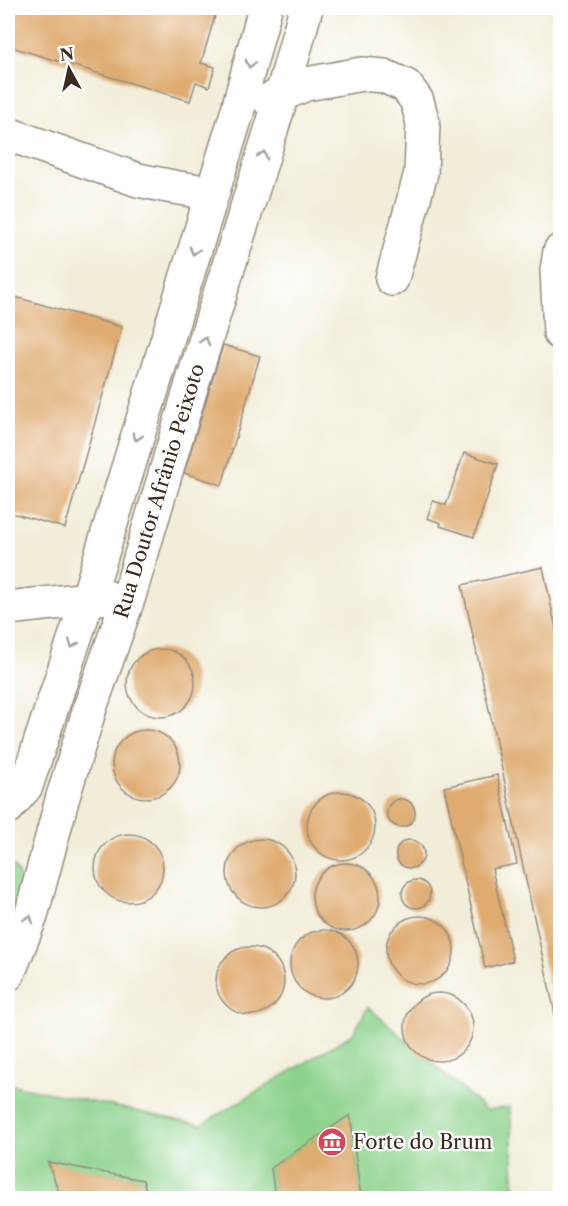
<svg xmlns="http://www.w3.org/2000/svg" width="568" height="1206" font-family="'Libre Caslon Text',serif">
	<rect width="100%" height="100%" fill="#fff"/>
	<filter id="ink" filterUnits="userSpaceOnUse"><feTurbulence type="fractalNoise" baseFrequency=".0167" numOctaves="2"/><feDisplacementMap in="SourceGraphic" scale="12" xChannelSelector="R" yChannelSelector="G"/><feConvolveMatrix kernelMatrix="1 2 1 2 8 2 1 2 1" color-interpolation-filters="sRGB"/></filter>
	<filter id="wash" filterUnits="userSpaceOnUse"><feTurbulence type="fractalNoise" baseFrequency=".008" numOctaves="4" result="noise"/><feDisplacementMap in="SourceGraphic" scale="24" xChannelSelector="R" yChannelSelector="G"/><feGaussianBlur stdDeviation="1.35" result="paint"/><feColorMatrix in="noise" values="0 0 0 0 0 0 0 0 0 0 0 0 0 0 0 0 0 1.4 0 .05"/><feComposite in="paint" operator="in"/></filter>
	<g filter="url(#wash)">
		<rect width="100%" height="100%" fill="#f2edd9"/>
		<!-- green -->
		<g fill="#8cd28c" stroke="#647e55" stroke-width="1.5">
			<path d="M8,861C32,882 19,903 8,927Z"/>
			<polygon points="368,1007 486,1110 510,1107 515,1198 361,1198 350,1116 271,1168 275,1198 148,1198 142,1180 48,1163 61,1198 8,1198 8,1084 201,1125 353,1034"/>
		</g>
		<g id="blocks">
			<!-- building -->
			<g fill="#dfab71">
				<polygon points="8,8 233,8 231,14 217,9 201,63 215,67 209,87 196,82 190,101 8,46"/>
				<polygon points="8,295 122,327 65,528 8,512"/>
				<polygon points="223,345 260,356 222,485 184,473"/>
				<polygon points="464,453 498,464 474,537 440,526 441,523 427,518 433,501 446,505"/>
				<polygon points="543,567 560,648 560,1037 462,585"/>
				<circle cx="161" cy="683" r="34"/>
				<circle cx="146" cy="764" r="34"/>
				<polygon points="497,775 517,864 492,869 513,961 485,968 444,787"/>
				<circle cx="341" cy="826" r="34"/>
				<circle cx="401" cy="813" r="14"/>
				<circle cx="129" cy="868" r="34"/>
				<circle cx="261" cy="873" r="34"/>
				<circle cx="410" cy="854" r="14"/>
				<circle cx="346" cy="897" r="34"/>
				<circle cx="416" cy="894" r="14"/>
				<circle cx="420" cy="950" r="34"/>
				<circle cx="324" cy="964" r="34"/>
				<circle cx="250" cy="981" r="34"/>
				<circle cx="439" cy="1027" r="34"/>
				<polygon points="350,1115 361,1198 275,1198 271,1168"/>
				<polygon points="48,1162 143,1180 148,1198 61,1198"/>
			</g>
		</g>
	</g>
	<g filter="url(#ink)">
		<use href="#blocks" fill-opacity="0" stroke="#968c7c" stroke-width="1.5"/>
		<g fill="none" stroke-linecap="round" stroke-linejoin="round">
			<!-- minor casing -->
			<g stroke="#968c7c" stroke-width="36">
				<g id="minor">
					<polyline points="269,100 306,84 362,74 384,76 406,86 417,101 423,123 421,173 392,279"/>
					<polyline points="8,134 138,180 173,187 212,193"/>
					<polyline points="560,251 557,270 560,333"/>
					<polyline points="8,608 107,597"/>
					<polyline points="8,807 26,786 88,598 237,113 265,8"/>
					<polyline points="8,974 31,916 62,800 90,708 129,596 192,384 282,95 306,8"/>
				</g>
			</g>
			<!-- minor -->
			<use href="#minor" stroke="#fff" stroke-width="33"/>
		</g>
		<!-- one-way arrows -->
		<defs><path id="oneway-chevron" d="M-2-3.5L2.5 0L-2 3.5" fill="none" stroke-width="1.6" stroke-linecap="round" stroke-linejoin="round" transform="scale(1.5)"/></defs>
		<g stroke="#a79f9a">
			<use href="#oneway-chevron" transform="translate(250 64) rotate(105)"/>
			<use href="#oneway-chevron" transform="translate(263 155) rotate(-73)"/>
			<use href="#oneway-chevron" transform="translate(194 251) rotate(107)"/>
			<use href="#oneway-chevron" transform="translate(205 341) rotate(-73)"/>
			<use href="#oneway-chevron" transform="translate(137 437) rotate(107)"/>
			<use href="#oneway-chevron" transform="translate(73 644) rotate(108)"/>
			<use href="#oneway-chevron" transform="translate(29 919) rotate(-70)"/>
		</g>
	</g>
	<!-- icons -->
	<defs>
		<g id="museum-disc" transform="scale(1.5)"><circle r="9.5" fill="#d1495b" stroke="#fff"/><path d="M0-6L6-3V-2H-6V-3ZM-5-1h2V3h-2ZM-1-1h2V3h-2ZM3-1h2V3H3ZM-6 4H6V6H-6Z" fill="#fff"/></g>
	</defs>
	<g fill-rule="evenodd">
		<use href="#museum-disc" x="332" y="1142"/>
	</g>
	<g text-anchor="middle" stroke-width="4.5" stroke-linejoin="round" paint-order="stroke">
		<!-- street labels -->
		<g font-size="20" fill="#3b2a1e" stroke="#fff">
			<text transform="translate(159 491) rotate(-73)" y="7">Rua Doutor Afrânio Peixoto</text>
		</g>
		<!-- poi labels -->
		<g font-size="20" fill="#3b2a1e" stroke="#fff" text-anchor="start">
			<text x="353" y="1149">Forte do Brum</text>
		</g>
	</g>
	<!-- margin -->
	<rect width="568" height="1206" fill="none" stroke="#fff" stroke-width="30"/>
	<!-- north arrow -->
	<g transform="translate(69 69) rotate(352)" stroke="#ffffff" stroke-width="4.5" paint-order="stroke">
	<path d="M0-4.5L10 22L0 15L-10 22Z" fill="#3b2a1e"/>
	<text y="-9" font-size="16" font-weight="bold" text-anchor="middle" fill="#3b2a1e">N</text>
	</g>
</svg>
